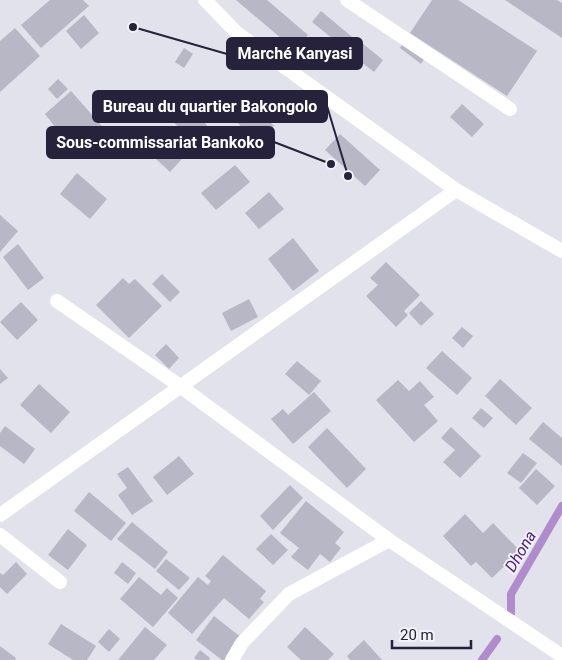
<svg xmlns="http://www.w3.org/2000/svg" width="562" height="660" font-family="Roboto,sans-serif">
	<rect width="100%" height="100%" fill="#e1e2eb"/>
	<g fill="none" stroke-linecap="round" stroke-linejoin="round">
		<!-- stream -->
		<g stroke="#b08ccd" stroke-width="8">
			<polyline points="511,613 511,594 562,506"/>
			<polyline points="482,660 497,639"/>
		</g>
	</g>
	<!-- building -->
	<g fill="#b8b7c5">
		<polygon points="50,0 83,0 89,6 41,48 21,25"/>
		<polygon points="236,0 267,0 308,35 295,50"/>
		<polygon points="432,0 458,0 537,51 507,96 410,33"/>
		<polygon points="505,0 557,0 562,3 562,38"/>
		<polygon points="321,11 357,41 348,51 312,22"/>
		<polygon points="84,15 99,33 81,49 66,31"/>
		<polygon points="15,28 40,56 0,92 0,41"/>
		<polygon points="405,40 426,56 421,64 400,48"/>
		<polygon points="362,43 383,60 374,72 352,55"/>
		<polygon points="184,48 193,54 184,68 175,62"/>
		<polygon points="58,79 68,89 57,99 48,89"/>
		<polygon points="71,91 107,132 78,157 45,114"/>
		<polygon points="181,96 210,129 193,144 164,111"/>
		<polygon points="251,103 274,126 257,143 234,119"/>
		<polygon points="462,104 484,124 472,137 450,117"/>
		<polygon points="340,134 380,170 365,186 325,150"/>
		<polygon points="175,137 190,150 170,172 156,159"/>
		<polygon points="235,165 250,182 216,210 201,193"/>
		<polygon points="77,173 107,199 90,219 60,194"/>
		<polygon points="269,192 284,209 259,229 245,213"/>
		<polygon points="0,215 18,231 0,252"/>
		<polygon points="293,238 319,271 293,291 268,259"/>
		<polygon points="18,244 44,278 28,290 3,257"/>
		<polygon points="386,262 420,295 404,311 408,315 396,327 366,296 378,285 370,278"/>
		<polygon points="162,274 180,292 170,302 152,284"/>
		<polygon points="123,278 129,284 135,279 162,306 129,338 96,305"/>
		<polygon points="249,299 258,317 231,331 222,313"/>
		<polygon points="421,301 434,314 421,326 409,313"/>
		<polygon points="21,302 38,320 17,340 0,322"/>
		<polygon points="462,327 473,336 463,348 452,338"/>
		<polygon points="166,344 179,358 169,369 155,355"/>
		<polygon points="442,351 472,378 457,395 426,368"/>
		<polygon points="297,361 321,381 309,395 285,374"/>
		<polygon points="0,369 8,378 0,384"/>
		<polygon points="500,379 532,408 516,425 485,396"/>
		<polygon points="398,380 409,391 420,381 434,397 424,405 438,421 414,442 376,400"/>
		<polygon points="39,384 70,412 51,433 20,405"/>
		<polygon points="314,392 331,411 293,444 271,419 283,409 288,415"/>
		<polygon points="481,408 493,418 484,428 472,418"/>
		<polygon points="543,422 562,438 562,466 529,439"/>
		<polygon points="5,426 35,449 24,464 0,446 0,433"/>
		<polygon points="451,427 481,456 460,478 443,462 455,450 441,438"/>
		<polygon points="327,428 366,469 347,488 308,447"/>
		<polygon points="523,453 537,463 521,483 507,473"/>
		<polygon points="179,456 194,474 167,495 153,477"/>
		<polygon points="128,467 153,501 132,515 118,495 127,488 117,474"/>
		<polygon points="536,469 555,486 537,505 519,488"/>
		<polygon points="290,485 303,498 273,530 260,516"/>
		<polygon points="89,492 126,523 111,541 74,511"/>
		<polygon points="306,501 344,532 335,543 341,548 330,562 320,554 308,570 291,557 299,548 280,533"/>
		<polygon points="465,514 483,533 493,523 520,551 492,578 476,562 471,566 443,536"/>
		<polygon points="132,522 168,552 155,569 117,539"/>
		<polygon points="68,529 87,545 68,570 48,555"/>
		<polygon points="271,534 288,550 273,565 256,549"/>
		<polygon points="223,555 266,591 260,599 264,602 249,619 224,598 192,634 168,613 198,577 208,585 211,581 205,576"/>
		<polygon points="166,559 190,578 179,590 156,571"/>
		<polygon points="16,562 27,574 7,594 0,587 0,573 3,575"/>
		<polygon points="122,562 136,573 128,584 114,573"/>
		<polygon points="139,577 161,595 167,588 178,598 153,627 120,599"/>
		<polygon points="214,616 242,638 225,660 222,660 196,640"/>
		<polygon points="61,624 96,646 87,660 73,660 48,644"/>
		<polygon points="145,627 167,645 154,660 118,660"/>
		<polygon points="305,627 334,654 328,660 301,660 287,647"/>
		<polygon points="109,629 120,639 109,652 98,642"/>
		<polygon points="364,640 382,660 350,660 347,656"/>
		<polygon points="0,646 16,658 15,660 0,660"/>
		<polygon points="200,650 210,658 209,660 197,660 194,658"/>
	</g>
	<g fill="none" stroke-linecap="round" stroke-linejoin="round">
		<!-- service -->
		<g stroke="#fff" stroke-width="14">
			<polyline points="347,0 510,109"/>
			<polyline points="0,535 60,582"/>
		</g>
		<!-- minor -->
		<g stroke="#fff" stroke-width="14">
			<polyline points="205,0 237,33 456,190 562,251"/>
			<polyline points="57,301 180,386 389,540 562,656"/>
			<polyline points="0,515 456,190"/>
			<polyline points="232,660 242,643 289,594 389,540"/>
		</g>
	</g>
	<g text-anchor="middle" stroke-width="4" stroke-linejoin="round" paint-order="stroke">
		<!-- water labels -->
		<g font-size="16" font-style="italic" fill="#502073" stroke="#f1f2f8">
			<text transform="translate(520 551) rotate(-59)" y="6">Dhona</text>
		</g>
	</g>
	<!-- callouts -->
	<path fill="none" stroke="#26223b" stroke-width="2" d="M133 27L227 54M348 176L327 106M331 164L274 142"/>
	<g fill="#26223b" stroke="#f1f2f8" stroke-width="2">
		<circle cx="133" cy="27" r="5"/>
		<circle cx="348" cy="176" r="5"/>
		<circle cx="331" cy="164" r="5"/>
	</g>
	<g fill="#26223b" stroke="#26223b" stroke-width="2">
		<rect x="227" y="38" width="135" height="31" rx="5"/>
		<rect x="93" y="91" width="234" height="31" rx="5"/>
		<rect x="47" y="127" width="227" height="31" rx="5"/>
	</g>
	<g font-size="16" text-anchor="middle" font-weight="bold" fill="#fff">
		<text x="295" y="59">Marché Kanyasi</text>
		<text x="210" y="112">Bureau du quartier Bakongolo</text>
		<text x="160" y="148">Sous-commissariat Bankoko</text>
	</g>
	<!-- scale -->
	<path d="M392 640v8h79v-8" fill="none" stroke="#26223b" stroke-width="2.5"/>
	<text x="400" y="640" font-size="15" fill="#26223b" stroke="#f1f2f8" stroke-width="4" paint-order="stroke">20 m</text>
</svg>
